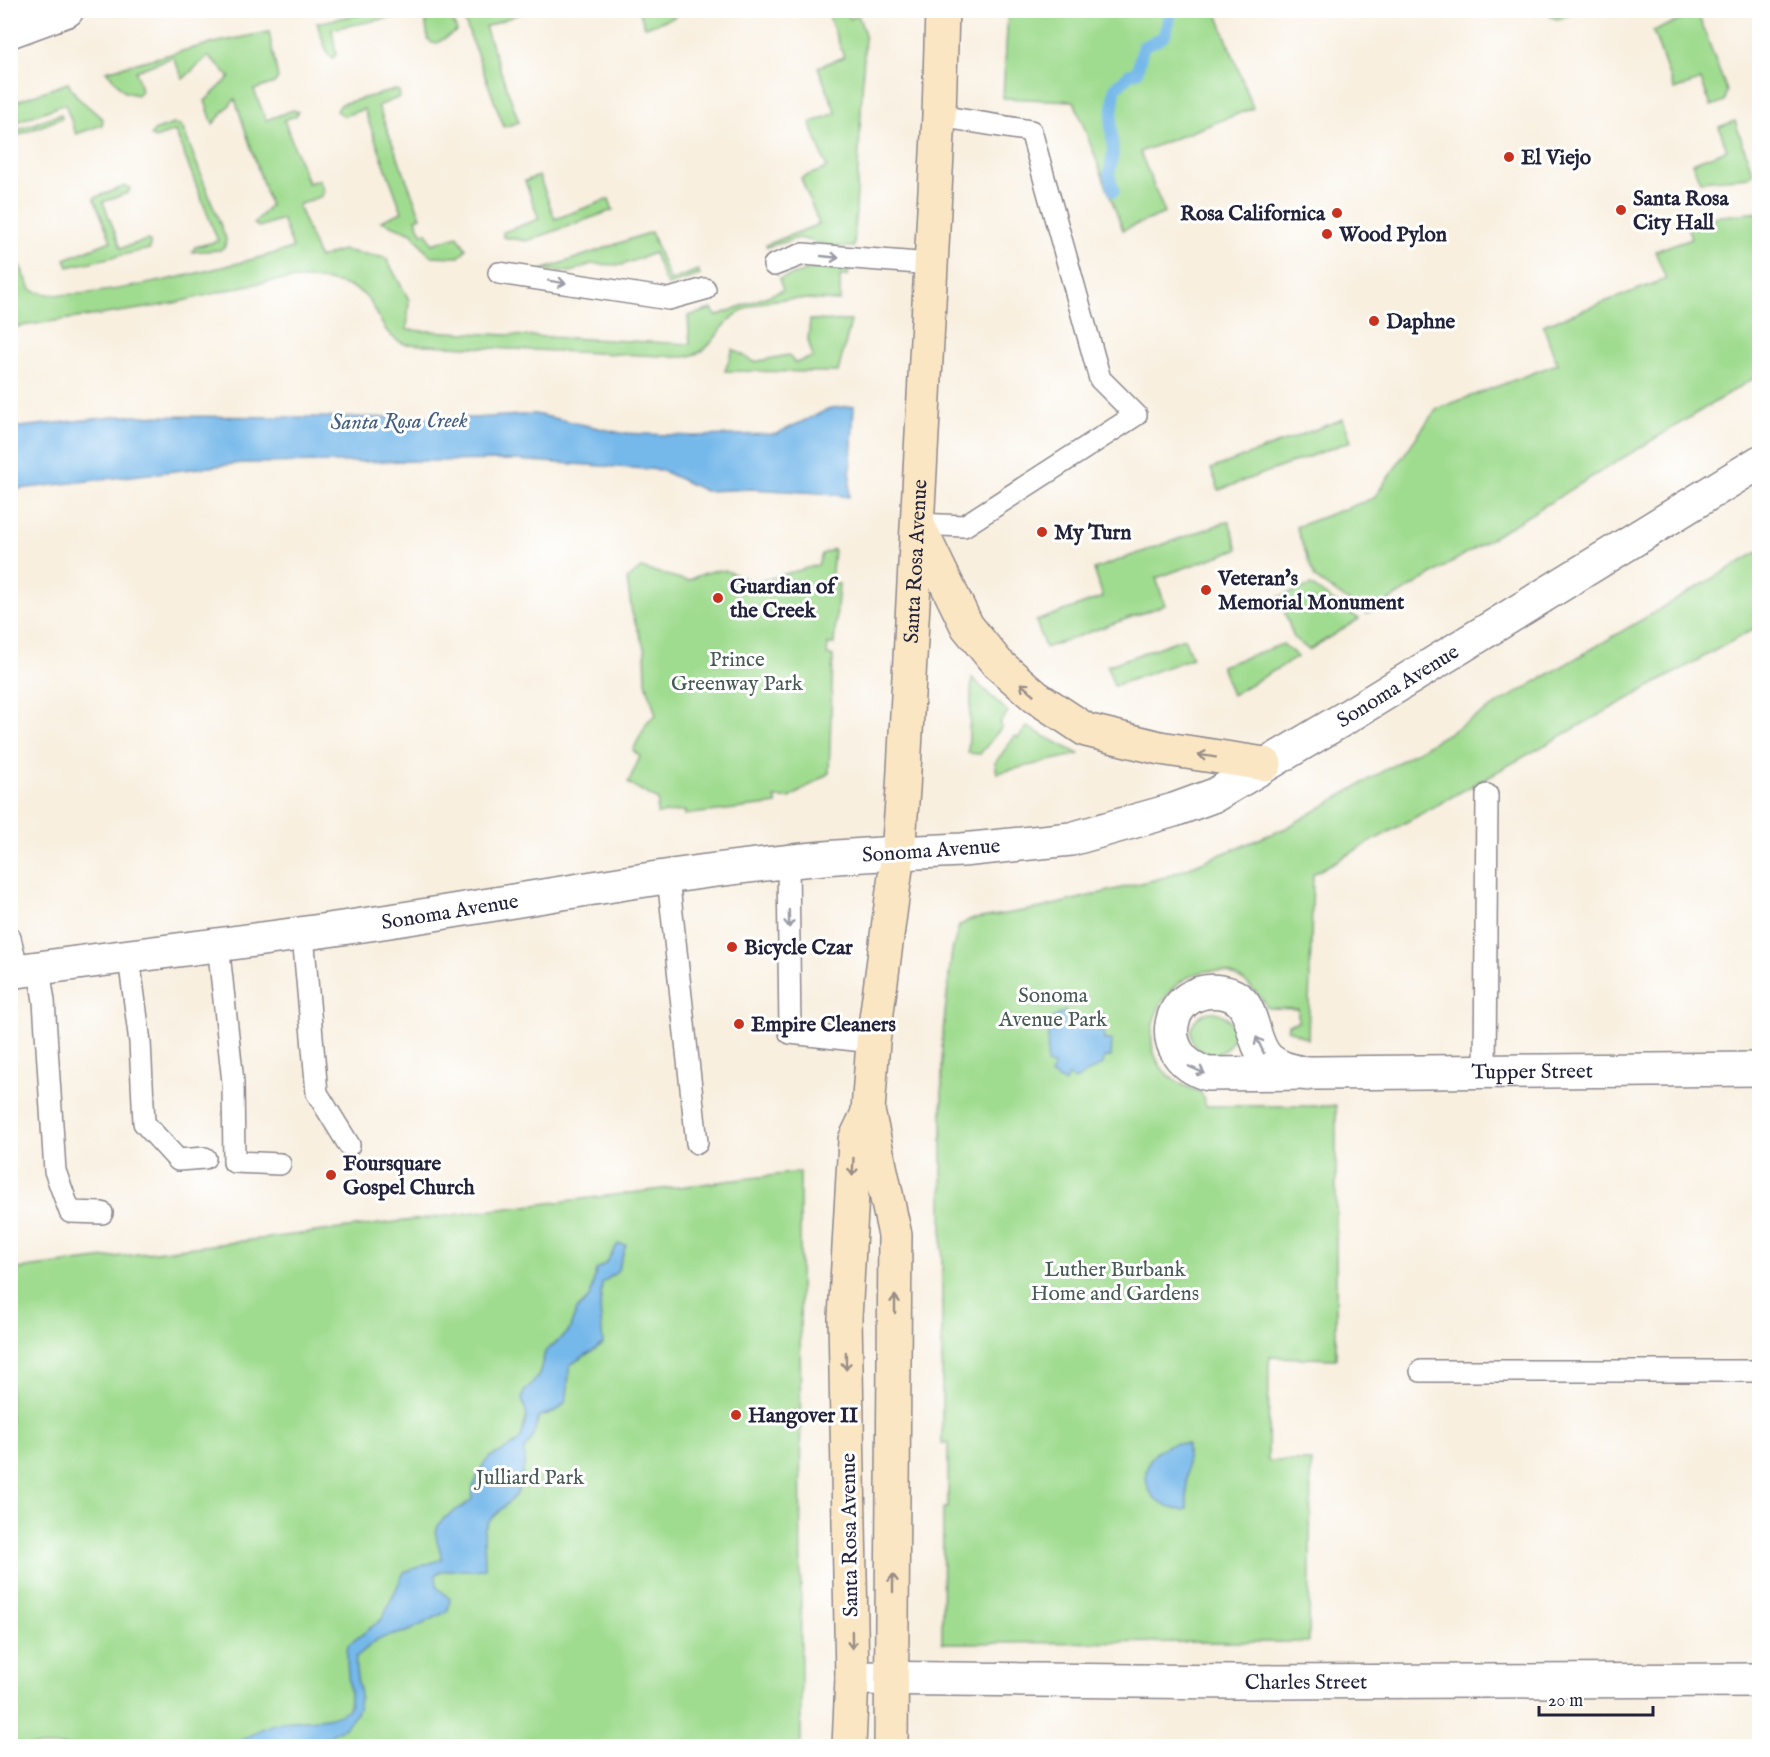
<svg xmlns="http://www.w3.org/2000/svg" width="1770" height="1757" font-family="'IM FELL English',serif">
	<rect width="100%" height="100%" fill="#fff"/>
	<filter id="ink" filterUnits="userSpaceOnUse"><feTurbulence type="fractalNoise" baseFrequency=".0167" numOctaves="2"/><feDisplacementMap in="SourceGraphic" scale="12" xChannelSelector="R" yChannelSelector="G"/><feConvolveMatrix kernelMatrix="1 2 1 2 8 2 1 2 1" color-interpolation-filters="sRGB"/></filter>
	<filter id="wash" filterUnits="userSpaceOnUse"><feTurbulence type="fractalNoise" baseFrequency=".008" numOctaves="4" result="noise"/><feDisplacementMap in="SourceGraphic" scale="24" xChannelSelector="R" yChannelSelector="G"/><feGaussianBlur stdDeviation="1.35" result="paint"/><feColorMatrix in="noise" values="0 0 0 0 0 0 0 0 0 0 0 0 0 0 0 0 0 1.4 0 .05"/><feComposite in="paint" operator="in"/></filter>
	<g filter="url(#wash)">
		<rect width="100%" height="100%" fill="#f8efdf"/>
		<!-- green -->
		<g fill="#a0dc90" stroke="#617f66" stroke-width="1.5">
			<polygon points="379,10 449,11 457,31 437,43 432,43 428,39 424,11 332,29 336,54 333,58 328,55 317,23"/>
			<polygon points="461,11 527,11 485,27 519,122 504,127"/>
			<polygon points="639,11 672,11 675,17 645,27"/>
			<polygon points="827,11 846,11 850,19 858,15 865,34 854,247 834,247 799,238 767,247 766,245 819,224 801,178 827,168 810,123 836,113 818,67 844,57"/>
			<polygon points="1216,11 1253,108 1140,152 1165,213 1123,230 1074,101 1003,98 1008,11"/>
			<polygon points="1548,11 1581,11 1557,19 1551,17"/>
			<polygon points="1682,11 1697,11 1727,91 1725,101 1711,106 1701,80 1674,90 1653,31 1685,18"/>
			<path d="M269,32L278,78L274,83L254,90L266,120L293,110L298,112L296,116L284,120L308,183L319,180L324,191L322,196L298,205L319,258L342,250L386,258L409,300L407,330L690,344L688,316L712,309L716,316L783,290L779,279L816,268L849,269L848,276H840V301C802,299 759,292 729,321C711,338 713,352 684,357L405,344C372,332 384,298 348,286C288,266 223,294 164,305C113,314 61,319 11,328V262L17,260L31,289C63,311 250,261 293,248L282,219L259,227L254,224L270,205L235,99L213,124L205,101L230,77L208,56L183,79L173,57L136,71L141,91L137,95L125,92L106,71L209,44Z"/>
			<polygon points="68,83 77,97 103,119 102,125 76,134 65,104 11,124 11,103"/>
			<polygon points="395,90 399,91 400,97 378,106 421,217 416,219 422,233 427,232 432,244 458,236 466,249 459,257 430,256 412,233 381,221 402,212 364,109 344,116 337,111 341,104"/>
			<polygon points="61,114 62,118 11,138 11,132"/>
			<polygon points="1735,121 1753,174 1749,177 1700,181 1692,163 1727,150 1719,127"/>
			<polygon points="173,124 180,125 184,131 226,239 225,246 220,250 192,252 195,247 218,241 175,131 155,138 151,136 154,131"/>
			<polygon points="539,176 555,219 609,199 613,210 527,241 503,237 503,232 539,219 525,181"/>
			<polygon points="125,186 130,188 128,193 103,202 121,248 147,240 150,241 150,249 68,267 65,259 111,241 94,198"/>
			<polygon points="1759,212 1759,375 1367,614 1315,578 1296,527 1374,498 1436,409 1557,364 1543,325 1666,279 1655,251 1691,238 1685,220"/>
			<polygon points="651,232 670,281 698,270 700,275 668,285 664,279 654,253 622,265 591,264 571,272 542,270"/>
			<polygon points="810,320 851,321 838,372 725,371 733,349 754,362 788,355 795,363 813,357 808,340"/>
			<polygon points="1343,419 1351,441 1219,490 1211,469"/>
			<polygon points="1229,521 1238,549 1156,578 1165,605 1045,648 1036,621 1103,597 1094,569"/>
			<path d="M834,549L831,582L839,584L834,644H828L827,655L833,656L829,773L790,798H775L777,804L684,815L685,811L657,814L658,800L628,783L640,757L633,750L648,721L656,715L646,682L645,650L632,613L627,579L641,568L688,581C715,566 726,567 753,583L818,565L822,554Z"/>
			<path d="M1759,551V626L1313,874L1308,1039L1287,1029L1289,1024L1298,1022V1009L1268,1008C1199,899 1086,1060 1201,1092L1206,1106H1336V1359L1270,1357L1269,1362L1268,1461H1311L1309,1642L942,1643L943,1508H948V1443H942V1040L952,951L959,926L969,920L1041,908L1165,877L1286,828Z"/>
			<polygon points="1311,585 1359,619 1309,650 1294,638 1279,597"/>
			<polygon points="1184,638 1192,658 1114,686 1107,666"/>
			<polygon points="1283,644 1298,657 1232,695 1221,666"/>
			<polygon points="972,678 1008,712 999,724 1002,727 980,754 968,753"/>
			<polygon points="1027,727 1079,754 997,773 995,763 1015,736 1018,738"/>
			<circle cx="1212" cy="1033" r="21"/>
			<polygon points="800,1172 801,1746 11,1746 10,1270"/>
		</g>
		<!-- water -->
		<g fill="#75b8ea" stroke="#4c6d92" stroke-width="1.5">
			<polygon points="854,406 849,497 819,493 752,489 705,491 661,470 514,460 243,463 11,490 11,428 121,416 474,418 535,414 621,433 694,436 776,434 831,408"/>
			<polygon points="1065,1011 1068,1018 1075,1015 1104,1032 1104,1040 1112,1040 1111,1057 1104,1057 1103,1064 1075,1080 1068,1076 1065,1083 1050,1074 1054,1067 1047,1064 1048,1030 1054,1026 1050,1020"/>
			<path d="M618,1244L626,1245L617,1272L602,1283L600,1308L603,1344L570,1365C565,1394 575,1410 539,1416L532,1439L524,1450L525,1463L517,1494L489,1521L484,1530L485,1568C469,1574 452,1565 436,1574L437,1587L450,1599L448,1611L409,1631L378,1639L356,1657C353,1674 364,1692 358,1708C343,1750 269,1747 233,1746C247,1736 265,1725 283,1722C303,1719 329,1722 347,1710C355,1698 343,1664 348,1645L382,1619L404,1572L442,1559C441,1551 437,1544 436,1535C436,1515 461,1511 472,1499L473,1487L483,1465L490,1457L514,1445L521,1438L527,1415L522,1399L524,1392L539,1375L545,1352L569,1331L576,1311L590,1297L596,1270L605,1264Z"/>
			<path d="M1176,1443L1187,1444V1509L1184,1510C1139,1509 1131,1453 1176,1443Z"/>
		</g>
		<g fill="none" stroke-linecap="round" stroke-linejoin="round">
			<!-- stream -->
			<path stroke="#75b8ea" stroke-width="12" d="M1114,191L1109,175L1113,153L1111,125L1115,88L1130,74L1137,72L1143,47C1148,43 1156,42 1161,38C1169,33 1167,19 1172,10"/>
		</g>
	</g>
	<g filter="url(#ink)">
		<g fill="none" stroke-linecap="round" stroke-linejoin="round">
			<!-- service casing -->
			<g stroke="#8d888d" stroke-width="24">
				<g id="service">
					<polyline points="774,265 803,254 931,264"/>
					<polyline points="499,273 669,299 705,289"/>
					<polyline points="917,524 964,526 1136,415 1100,379 1031,131 939,116"/>
					<polyline points="788,861 790,1033 873,1042"/>
					<polyline points="668,877 697,1143"/>
					<polyline points="303,935 317,1093 349,1145"/>
					<polyline points="10,938 18,971"/>
					<polyline points="218,944 233,1082 234,1162 280,1164"/>
					<polyline points="129,958 140,1042 144,1123 178,1160 205,1158"/>
					<polyline points="39,969 44,1001 55,1171 70,1212 102,1213"/>
					<polyline points="1485,1072 1487,795"/>
					<polyline points="1421,1371 1760,1371"/>
				</g>
			</g>
			<!-- minor casing -->
			<g stroke="#8d888d" stroke-width="36">
				<g id="minor">
					<polyline points="10,31 67,10"/>
					<path id="s1" d="M10,972C139,954 268,940 396,920C563,894 729,861 898,853"/>
					<path id="s2" d="M1307,1074C1294,1071 1279,1069 1268,1059C1247,1039 1259,997 1221,992C1166,984 1150,1057 1208,1074L1760,1069"/>
					<path id="s3" d="M852,1678L1235,1682L1760,1680"/>
				</g>
			</g>
			<!-- tertiary casing -->
			<g stroke="#8d888d" stroke-width="36">
				<g id="tertiary">
					<path id="s4" d="M898,853L962,850L1071,839L1174,810L1215,795L1345,718L1760,462"/>
				</g>
			</g>
			<!-- secondary casing -->
			<g stroke="#8d888d" stroke-width="36">
				<g id="secondary">
					<polyline points="919,527 967,626 997,663 1036,697 1086,730 1160,748 1265,764"/>
					<polyline points="849,1746 852,1678 845,1318 855,1140 868,1113"/>
					<path id="s5" d="M891,1746L895,1235L868,1111L873,1042L898,853L903,789L939,116L942,10"/>
				</g>
			</g>
			<!-- service -->
			<use href="#service" stroke="#fff" stroke-width="21"/>
			<!-- minor -->
			<use href="#minor" stroke="#fff" stroke-width="33"/>
			<!-- tertiary -->
			<use href="#tertiary" stroke="#fff" stroke-width="33"/>
			<!-- secondary -->
			<use href="#secondary" stroke="#fbe6c4" stroke-width="33"/>
		</g>
		<!-- one-way arrows -->
		<defs><path id="oneway-shaft" d="M-6 0H5M1.5-3L5.5 0L1.5 3" fill="none" stroke-width="1.6" stroke-linecap="round" stroke-linejoin="round" transform="scale(1.5)"/></defs>
		<g stroke="#9c9ca7">
			<use href="#oneway-shaft" transform="translate(830 257) rotate(6)"/>
			<use href="#oneway-shaft" transform="translate(557 282) rotate(9)"/>
			<use href="#oneway-shaft" transform="translate(789 919) rotate(89)"/>
			<use href="#oneway-shaft" transform="translate(1260 1045) rotate(-115)"/>
			<use href="#oneway-shaft" transform="translate(1197 1070) rotate(24)"/>
		</g>
		<g stroke="#998e86">
			<use href="#oneway-shaft" transform="translate(1027 689) rotate(-139)"/>
			<use href="#oneway-shaft" transform="translate(1207 756) rotate(-171)"/>
			<use href="#oneway-shaft" transform="translate(853 1167) rotate(93)"/>
			<use href="#oneway-shaft" transform="translate(895 1304) rotate(-90)"/>
			<use href="#oneway-shaft" transform="translate(846 1361) rotate(89)"/>
			<use href="#oneway-shaft" transform="translate(893 1583) rotate(-90)"/>
			<use href="#oneway-shaft" transform="translate(852 1640) rotate(89)"/>
		</g>
	</g>
	<!-- markers -->
	<g fill="#c8321e" stroke="#fff" stroke-width="2">
		<circle cx="1509" cy="157" r="6"/>
		<circle cx="1621" cy="210" r="6"/>
		<circle cx="1337" cy="213" r="6"/>
		<circle cx="1327" cy="234" r="6"/>
		<circle cx="1374" cy="321" r="6"/>
		<circle cx="1042" cy="532" r="6"/>
		<circle cx="1206" cy="590" r="6"/>
		<circle cx="718" cy="598" r="6"/>
		<circle cx="732" cy="947" r="6"/>
		<circle cx="739" cy="1024" r="6"/>
		<circle cx="331" cy="1175" r="6"/>
		<circle cx="736" cy="1415" r="6"/>
	</g>
	<g text-anchor="middle" stroke-width="6" stroke-linejoin="round" paint-order="stroke">
		<!-- poi labels -->
		<g font-size="21" font-weight="bold" fill="#22223b" stroke="#fff" text-anchor="start">
			<text x="1521" y="164">El Viejo</text>
			<text x="1633" y="205">Santa Rosa<tspan x="1633" dy="24">City Hall</tspan></text>
			<text x="1325" y="220" text-anchor="end">Rosa Californica</text>
			<text x="1339" y="241">Wood Pylon</text>
			<text x="1386" y="328">Daphne</text>
			<text x="1054" y="539">My Turn</text>
			<text x="1218" y="585">Veteran's<tspan x="1218" dy="24">Memorial Monument</tspan></text>
			<text x="730" y="593">Guardian of<tspan x="730" dy="24">the Creek</tspan></text>
			<text x="744" y="954">Bicycle Czar</text>
			<text x="751" y="1031">Empire Cleaners</text>
			<text x="343" y="1170">Foursquare<tspan x="343" dy="24">Gospel Church</tspan></text>
			<text x="748" y="1422">Hangover II</text>
		</g>
		<!-- street labels -->
		<g font-size="21" fill="#22223b" stroke="#fff">
			<text dy="7" stroke="none"><textPath href="#s5" startOffset="1190">Santa Rosa Avenue</textPath></text>
			<text dy="7" stroke="none"><textPath href="#s4" startOffset="537">Sonoma Avenue</textPath></text>
			<text transform="translate(931 850) rotate(-4)" y="7">Sonoma Avenue</text>
			<text dy="7" stroke="none"><textPath href="#s1" startOffset="444">Sonoma Avenue</textPath></text>
			<text dy="7" stroke="none"><textPath href="#s2" startOffset="586">Tupper Street</textPath></text>
			<text transform="translate(849 1535) rotate(-91)" y="7">Santa Rosa Avenue</text>
			<text dy="7" stroke="none"><textPath href="#s3" startOffset="454">Charles Street</textPath></text>
		</g>
		<!-- park labels -->
		<g font-size="21" fill="#485a54" stroke="#fff">
			<text x="737" y="666">Prince<tspan x="737" dy="24">Greenway Park</tspan></text>
			<text x="1053" y="1002">Sonoma<tspan x="1053" dy="24">Avenue Park</tspan></text>
			<text x="1115" y="1276">Luther Burbank<tspan x="1115" dy="24">Home and Gardens</tspan></text>
			<text x="530" y="1484">Julliard Park</text>
		</g>
		<!-- water labels -->
		<g font-size="22" font-style="italic" fill="#435e81" stroke="#fff">
			<text transform="translate(399 420) rotate(-1)" y="8">Santa Rosa Creek</text>
		</g>
	</g>
	<!-- margin -->
	<rect width="1770" height="1757" fill="none" stroke="#fff" stroke-width="36"/>
	<!-- scale -->
	<path d="M1539 1706v9h114v-9" fill="none" stroke="#22223b" stroke-width="3"/>
	<text x="1548" y="1706" font-size="18" fill="#22223b" stroke="#ffffff" stroke-width="4.5" paint-order="stroke">20 m</text>
</svg>
